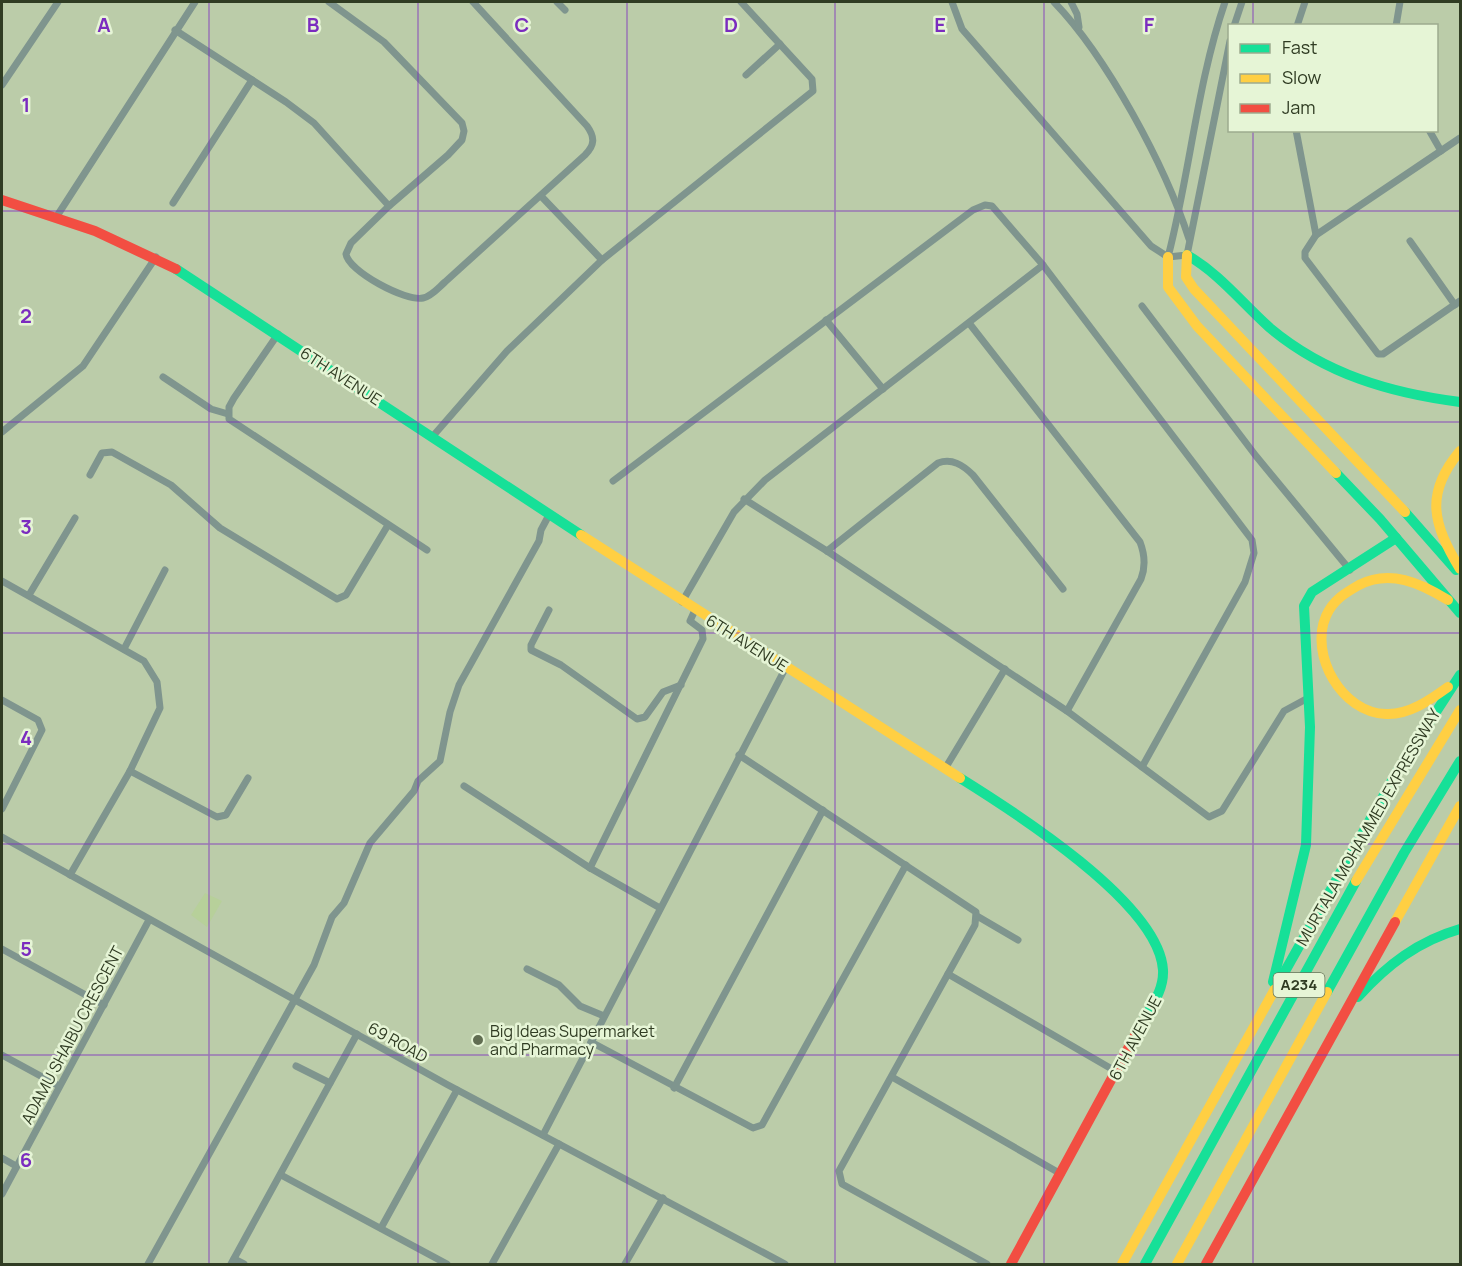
<svg xmlns="http://www.w3.org/2000/svg" width="1462" height="1266" font-family="Manrope,sans-serif">
	<rect width="100%" height="100%" fill="#bbcca9"/>
	<!-- built -->
	<polygon fill="#b7d09a" points="205,893 222,901 207,927 191,915"/>
	<g fill="none" stroke-linecap="round" stroke-linejoin="round">
		<!-- street -->
		<g stroke="#7f958e" stroke-width="7">
			<path d="M329,2L384,42L462,123L464,131L462,140L448,155L389,206L351,243L346,254C348,271 406,302 423,298C432,296 439,287 445,282L585,155C595,145 595,137 587,126L473,2"/>
			<polyline points="557,2 565,10"/>
			<polyline points="952,2 962,29 1151,246 1168,257 1187,255 1230,41"/>
			<path d="M1054,2C1107,57 1165,165 1189,239"/>
			<polyline points="1071,2 1077,14 1079,27"/>
			<polyline points="1234,26 1242,2"/>
			<polyline points="1297,26 1305,2"/>
			<polyline points="1396,26 1400,2"/>
			<polyline points="175,30 286,102 314,123 389,206"/>
			<polyline points="746,75 780,44"/>
			<polyline points="2,85 58,2"/>
			<polyline points="1296,130 1316,235"/>
			<polyline points="1429,130 1441,151"/>
			<polyline points="1460,138 1316,235 1305,252 1305,258 1378,354 1383,354 1460,301"/>
			<polyline points="541,196 602,260"/>
			<polyline points="173,203 252,80"/>
			<polyline points="57,216 195,2"/>
			<polyline points="1410,241 1455,305"/>
			<path d="M1168,257C1190,172 1197,84 1225,2"/>
			<polyline points="1142,306 1256,456 1350,570"/>
			<polyline points="826,320 883,389"/>
			<path d="M969,323L1140,542C1145,555 1146,566 1141,579L1067,711"/>
			<polyline points="278,334 234,398 229,407 229,419 427,550"/>
			<polyline points="163,377 211,409 228,414"/>
			<polyline points="2,432 83,366 156,257"/>
			<polyline points="433,436 507,351 602,260 813,91 812,79 741,2"/>
			<polyline points="90,475 102,453 112,452 171,485 220,528 337,599 346,595 388,525"/>
			<polyline points="613,481 973,210 985,205 992,206 1043,265 1252,540 1254,553 1245,582 1142,767"/>
			<polyline points="744,499 827,551 1067,711 1209,817 1222,811 1284,711 1308,698"/>
			<path d="M827,551L938,463C952,458 963,465 973,475L1063,589"/>
			<polyline points="2,581 144,661 157,682 160,708 130,771 70,875"/>
			<polyline points="29,595 75,518"/>
			<polyline points="682,602 734,512 765,480 1043,265"/>
			<polyline points="549,610 531,645 531,650 561,665 637,719 645,717 663,692 681,685"/>
			<polyline points="124,649 165,570"/>
			<polyline points="2,700 38,720 42,730 2,809"/>
			<polyline points="739,755 976,912 975,925 839,1171 842,1184 987,1264"/>
			<polyline points="946,767 1005,669"/>
			<polyline points="130,771 217,817 226,815 248,778"/>
			<polyline points="464,786 590,868 660,908"/>
			<polyline points="2,837 448,1085 785,1264"/>
			<polyline points="590,868 703,639 702,630 690,621 695,610"/>
			<polyline points="977,916 1018,940"/>
			<polyline points="2,949 104,1005"/>
			<polyline points="527,969 559,985 580,1006 604,1016"/>
			<polyline points="948,974 1117,1072"/>
			<polyline points="591,1042 753,1128 762,1125 906,865"/>
			<polyline points="2,1055 59,1086"/>
			<polyline points="296,1066 330,1083"/>
			<polyline points="892,1077 1061,1174"/>
			<polyline points="674,1088 823,810"/>
			<polyline points="543,1135 786,667"/>
			<polyline points="2,1158 16,1166"/>
			<polyline points="281,1175 447,1264"/>
			<polyline points="2,1194 149,920"/>
			<polyline points="381,1228 457,1090"/>
			<polyline points="234,1259 244,1264"/>
			<polyline points="148,1264 314,965 332,917 344,903 370,843 414,791 418,781 440,761 450,712 459,685 539,541 541,530 549,515"/>
			<polyline points="231,1264 357,1034"/>
			<polyline points="492,1264 559,1144"/>
			<polyline points="625,1264 663,1198"/>
		</g>
		<!-- fast -->
		<g stroke="#16e098" stroke-width="10">
			<path d="M1187,255C1220,274 1242,303 1270,328C1325,374 1390,393 1460,402"/>
			<polyline points="176,269 581,535"/>
			<polyline points="1336,473 1380,519 1460,613"/>
			<polyline points="1405,512 1456,570"/>
			<path d="M960,778C1013,811 1159,903 1163,970C1164,990 1152,1005 1143,1021"/>
			<polyline points="1273,982 1306,845 1310,727 1304,606 1312,592 1396,538"/>
			<polyline points="1275,989 1397,772 1460,675"/>
			<polyline points="1327,992 1404,853 1460,761"/>
			<path d="M1358,997C1387,965 1418,941 1460,929"/>
			<polyline points="1145,1264 1356,881"/>
		</g>
		<!-- slow -->
		<g stroke="#ffcf43" stroke-width="10">
			<polyline points="1187,255 1186,277 1194,289 1405,512"/>
			<polyline points="1168,257 1168,287 1197,326 1336,473"/>
			<path d="M1460,451C1424,494 1433,524 1460,569"/>
			<polyline points="581,535 960,778"/>
			<path d="M1448,600C1420,583 1390,569 1359,585C1345,593 1333,600 1326,616C1309,655 1342,713 1386,714C1409,715 1430,700 1448,687"/>
			<polyline points="1356,881 1460,710"/>
			<polyline points="1395,922 1460,806"/>
			<polyline points="1122,1264 1275,989"/>
			<polyline points="1177,1264 1327,992"/>
		</g>
		<!-- jam -->
		<g stroke="#f24e42" stroke-width="10">
			<polyline points="2,200 95,231 176,269"/>
			<polyline points="1011,1264 1143,1021"/>
			<polyline points="1206,1264 1395,922"/>
		</g>
	</g>
	<!-- grid -->
	<path fill="none" stroke="#7b2cbf" stroke-width="1.5" stroke-opacity="0.55" d="M209,2V1264M418,2V1264M627,2V1264M835,2V1264M1044,2V1264M1253,2V26M1253,130V1264M2,211H1460M2,422H1460M2,633H1460M2,844H1460M2,1055H1460"/>
	<!-- markers -->
	<circle fill="#616e52" stroke="#e6f5d6" stroke-width="2" cx="478" cy="1040" r="6"/>
	<g text-anchor="middle" stroke-width="5" stroke-linejoin="round" paint-order="stroke">
		<!-- shield labels -->
		<rect fill="#e6f5d6" stroke="#677459" stroke-width="1.5" x="1273.5" y="973" width="51" height="24" rx="4.5"/>
		<g font-size="15" font-weight="bold" fill="#303c23">
			<text x="1299" y="990">A234</text>
		</g>
		<!-- street labels -->
		<g font-size="16" fill="#303c23" stroke="#e6f5d6">
			<text transform="translate(341 376) rotate(33)" y="6">6TH AVENUE</text>
			<text transform="translate(747 643) rotate(32)" y="6">6TH AVENUE</text>
			<text transform="translate(1368 827) rotate(-60)" y="6">MURTALA MOHAMMED EXPRESSWAY</text>
			<text transform="translate(72 1035) rotate(-62)" y="6">ADAMU SHAIBU CRESCENT</text>
			<text transform="translate(1135 1038) rotate(-62)" y="6">6TH AVENUE</text>
			<text transform="translate(398 1042) rotate(29)" y="6">69 ROAD</text>
		</g>
		<!-- poi labels -->
		<g font-size="16" fill="#303c23" stroke="#e6f5d6" text-anchor="start">
			<text x="490" y="1037">Big Ideas Supermarket<tspan x="490" dy="18">and Pharmacy</tspan></text>
		</g>
	</g>
	<g font-size="20" text-anchor="middle" font-weight="bold" fill="#7b2cbf" stroke="#e6f5d6" stroke-width="5" stroke-linejoin="round" paint-order="stroke">
		<text x="104" y="32">A</text>
		<text x="313" y="32">B</text>
		<text x="522" y="32">C</text>
		<text x="731" y="32">D</text>
		<text x="940" y="32">E</text>
		<text x="1149" y="32">F</text>
		<text x="26" y="112">1</text>
		<text x="26" y="323">2</text>
		<text x="26" y="534">3</text>
		<text x="26" y="745">4</text>
		<text x="26" y="956">5</text>
		<text x="26" y="1167">6</text>
	</g>
	<!-- border -->
	<rect width="1462" height="1266" fill="none" stroke="#303c23" stroke-width="6"/>
	<!-- legend -->
	<rect x="1228" y="24" width="210" height="108" fill="#e6f5d6" stroke="#9dab8e" stroke-width="1.5"/>
	<rect x="1240" y="44" width="30" height="9" fill="#16e098" stroke="#9dab8e" stroke-width="1.5"/>
	<text x="1282" y="54" font-size="18" fill="#303c23">Fast</text>
	<rect x="1240" y="74" width="30" height="9" fill="#ffcf43" stroke="#9dab8e" stroke-width="1.5"/>
	<text x="1282" y="84" font-size="18" fill="#303c23">Slow</text>
	<rect x="1240" y="104" width="30" height="9" fill="#f24e42" stroke="#9dab8e" stroke-width="1.5"/>
	<text x="1282" y="114" font-size="18" fill="#303c23">Jam</text>
</svg>
